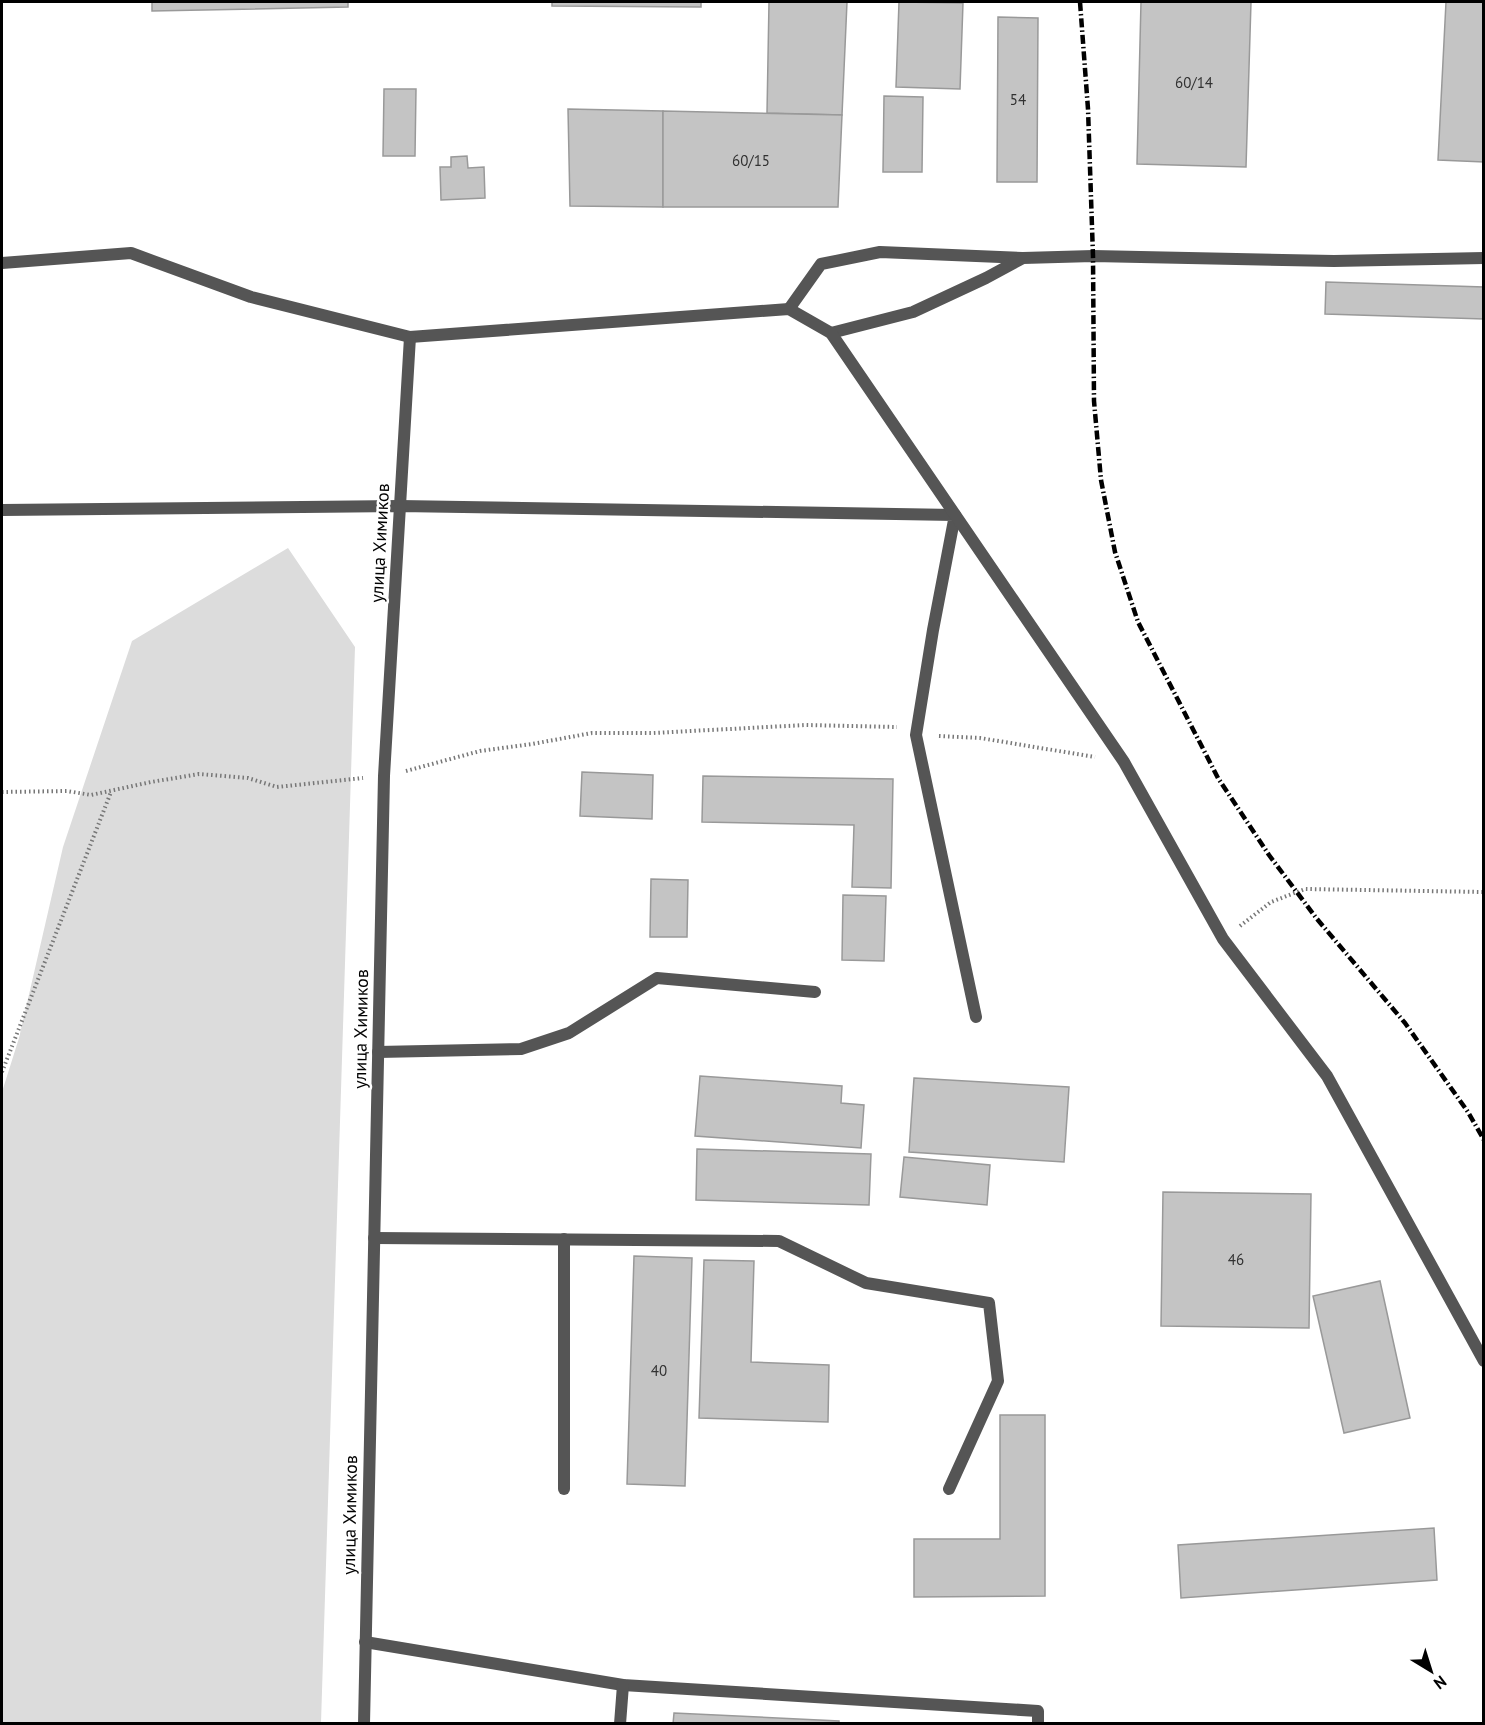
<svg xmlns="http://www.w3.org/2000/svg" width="1485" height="1725" font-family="'PT Sans',sans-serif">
	<rect width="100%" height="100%" fill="#fff"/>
	<!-- green -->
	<polygon fill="#dcdcdc" points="288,548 355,647 321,1723 2,1723 2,1092 19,1038 63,847 132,641"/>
	<!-- building -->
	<g fill="#c4c4c4" stroke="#999" stroke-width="1.5">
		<polygon points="152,2 348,2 348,7 152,11"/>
		<polygon points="552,2 701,2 701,7 552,6"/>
		<polygon points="769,2 847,2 842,115 767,113"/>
		<polygon points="899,2 963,3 960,89 896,87"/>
		<polygon points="1141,2 1251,2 1246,167 1137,164"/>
		<polygon points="1446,2 1484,2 1484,162 1438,160"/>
		<polygon points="998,17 1038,18 1037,182 997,182"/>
		<polygon points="384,89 416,89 415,156 383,156"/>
		<polygon points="884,96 923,97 922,172 883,172"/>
		<polygon points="568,109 663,111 663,207 570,206"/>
		<polygon points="663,111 842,115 838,207 663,207"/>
		<polygon points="467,156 468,168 484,167 485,198 441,200 440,167 451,167 451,157"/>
		<polygon points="1326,282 1484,287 1484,319 1325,314"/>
		<polygon points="582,772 653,775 652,819 580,816"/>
		<polygon points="703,776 893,779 891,888 852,887 854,825 702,822"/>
		<polygon points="651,879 688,880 687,937 650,937"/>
		<polygon points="843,895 886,896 884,961 842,960"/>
		<polygon points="700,1076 842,1086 841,1103 864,1105 861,1148 695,1136"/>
		<polygon points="914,1078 1069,1087 1064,1162 909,1152"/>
		<polygon points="697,1149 871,1154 869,1205 696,1200"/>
		<polygon points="904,1157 990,1165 987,1205 900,1197"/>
		<polygon points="1163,1192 1311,1194 1309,1328 1161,1326"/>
		<polygon points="634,1256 692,1258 685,1486 627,1484"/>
		<polygon points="704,1260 754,1261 751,1362 829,1365 828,1422 699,1418"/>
		<polygon points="1380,1281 1410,1418 1344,1433 1313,1296"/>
		<polygon points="1000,1415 1045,1415 1045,1596 914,1597 914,1539 1000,1539"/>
		<polygon points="1434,1528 1437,1580 1181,1598 1178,1545"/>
		<polygon points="674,1713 839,1721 839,1724 673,1724"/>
	</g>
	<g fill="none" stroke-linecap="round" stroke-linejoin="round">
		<!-- path -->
		<g stroke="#777" stroke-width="4" stroke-dasharray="1.5 3" stroke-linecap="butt">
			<polyline points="939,736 980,738 1095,757"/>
			<polyline points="406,771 480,751 532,744 592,733 653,733 806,725 897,727"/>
			<polyline points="2,792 67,791 91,795 151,782 199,774 248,778 277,787 363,778"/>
			<polyline points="1240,926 1271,902 1305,889 1484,892"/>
			<polyline points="2,1072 111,792"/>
		</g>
		<!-- service -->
		<g stroke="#555" stroke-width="12">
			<polyline points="789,309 821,264 880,252 1022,258"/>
			<polyline points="831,333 913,312 986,278 1023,258 1093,256 1334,261 1484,258"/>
			<polyline points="2,510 400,506 955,515 933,630 916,735 976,1017"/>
			<polyline points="378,1052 521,1049 569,1033 657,978 815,992"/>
			<polyline points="374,1238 779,1241 866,1283 989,1303 998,1381 949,1489"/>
			<polyline points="564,1239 564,1489"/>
			<polyline points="365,1642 623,1685 1038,1711 1038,1724"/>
			<polyline points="620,1724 623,1685"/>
		</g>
		<!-- minor -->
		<g stroke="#555" stroke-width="12">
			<polyline points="2,263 131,253 251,297 410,337 789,309 831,333 1124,762 1223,939 1327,1076 1484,1361"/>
			<polyline points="364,1724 384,776 410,337"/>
		</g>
		<!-- rail -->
		<polyline stroke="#000" stroke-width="4.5" stroke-dasharray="9 3 1.5 3" stroke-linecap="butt" points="1080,2 1088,109 1093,256 1094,401 1101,480 1115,552 1138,622 1218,778 1269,855 1317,919 1405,1023 1468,1112 1484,1140"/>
	</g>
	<g text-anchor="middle" stroke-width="5" stroke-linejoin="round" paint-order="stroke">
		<!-- number labels -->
		<g font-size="15" fill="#313131">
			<text x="1194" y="88">60/14</text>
			<text x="1018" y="105">54</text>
			<text x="751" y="166">60/15</text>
			<text x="1236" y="1265">46</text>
			<text x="659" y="1376">40</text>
		</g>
		<!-- street labels -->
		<g font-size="18" fill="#000" stroke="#fff">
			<text transform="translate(380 543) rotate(-87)" y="6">улица Химиков</text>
			<text transform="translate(361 1029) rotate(-89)" y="6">улица Химиков</text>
			<text transform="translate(350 1515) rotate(-89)" y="6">улица Химиков</text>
		</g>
	</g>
	<!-- border -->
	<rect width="1485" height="1725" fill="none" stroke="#000000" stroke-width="6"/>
	<!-- north arrow -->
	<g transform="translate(1431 1671) rotate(142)" stroke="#ffffff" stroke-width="4.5" paint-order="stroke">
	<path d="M0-4.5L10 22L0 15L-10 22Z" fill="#000000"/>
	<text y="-9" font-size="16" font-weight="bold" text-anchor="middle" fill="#000000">N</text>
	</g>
</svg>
